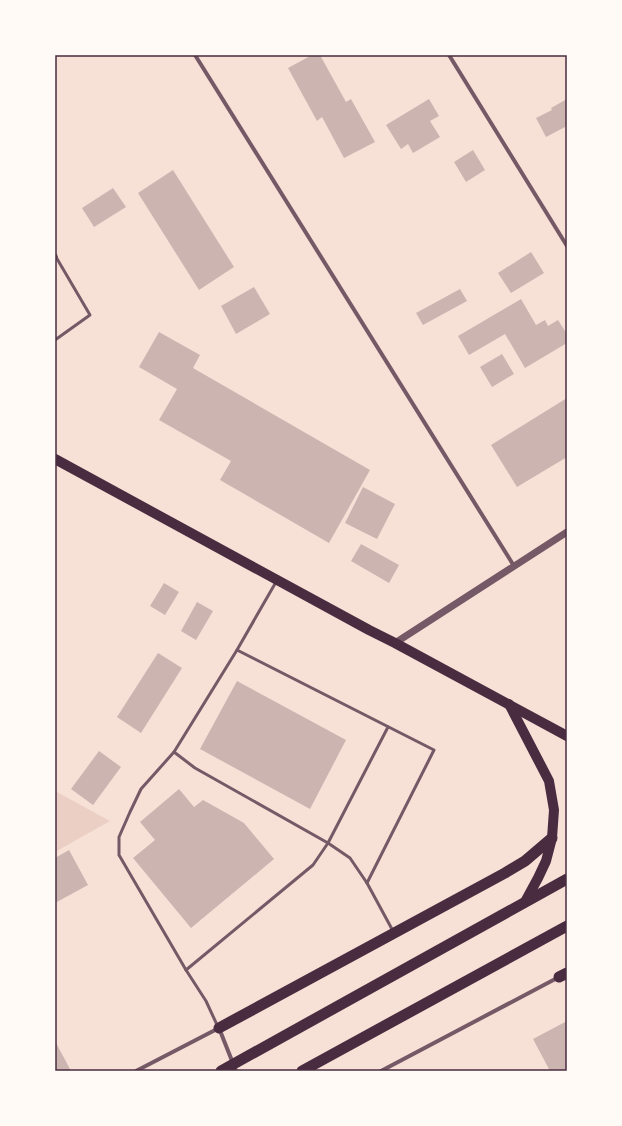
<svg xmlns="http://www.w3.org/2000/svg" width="622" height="1126" font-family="Cabin,sans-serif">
	<rect width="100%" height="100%" fill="#f7e1d7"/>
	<!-- green -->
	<polygon fill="#ebcfc5" points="55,791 110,821 55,852"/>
	<!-- building -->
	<g fill="#ccb4b1">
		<polygon points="312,55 320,55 346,102 351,99 375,142 344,158 322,117 317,121 288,68"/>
		<polygon points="429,99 439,116 430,121 440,137 413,153 408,144 401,149 386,125"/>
		<polygon points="567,99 567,126 546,137 536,118 552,110 551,108"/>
		<polygon points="473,150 485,170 466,182 454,162"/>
		<polygon points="173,170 234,267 199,290 138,193"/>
		<polygon points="113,188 126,207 94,227 82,208"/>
		<polygon points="531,252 544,273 511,293 498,273"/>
		<polygon points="254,287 270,314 236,334 221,306"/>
		<polygon points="460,289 467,301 423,325 416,313"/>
		<polygon points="521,299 536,325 545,320 548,326 558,320 567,334 567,343 525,368 505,334 469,355 458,336"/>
		<polygon points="159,332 200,355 193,368 370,470 329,543 220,480 231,461 159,420 177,389 139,367"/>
		<polygon points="502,354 514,374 492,387 480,367"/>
		<polygon points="567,398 567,457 517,487 491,445"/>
		<polygon points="363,487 395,504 377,539 345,523"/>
		<polygon points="361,544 399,565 389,583 351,561"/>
		<polygon points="164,583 179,592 165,615 150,606"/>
		<polygon points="197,602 213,611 196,640 181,631"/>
		<polygon points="158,653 182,668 141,733 117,717"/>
		<polygon points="237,681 346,740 310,809 200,749"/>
		<polygon points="99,751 121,767 93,805 71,789"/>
		<polygon points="179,789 194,807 203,800 244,823 274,859 191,928 133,858 155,840 140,822"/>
		<polygon points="69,850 88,885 55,903 55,858"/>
		<polygon points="567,1021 567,1071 550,1071 533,1039"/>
		<polygon points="55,1041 71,1071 55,1071"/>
	</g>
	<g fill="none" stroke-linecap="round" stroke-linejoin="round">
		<!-- service -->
		<g stroke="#755966" stroke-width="3">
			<polyline points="55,340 90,315 56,257"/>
			<polyline points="276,582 237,650 434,750 367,883"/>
			<polyline points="237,650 174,752 195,768 328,843 350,858 367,883 393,931"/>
			<polyline points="174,752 141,789 130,812 119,837 119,855 186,970 206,1001 218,1027"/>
			<polyline points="186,970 313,865 328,843 388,727"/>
		</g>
		<!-- minor -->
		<g stroke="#755966" stroke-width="4">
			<polyline points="195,55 514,566"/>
			<polyline points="449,55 567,246"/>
			<polyline points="55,255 56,257"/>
			<polyline points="136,1071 219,1028 236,1071"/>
			<polyline points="381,1071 559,977"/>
		</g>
		<!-- tertiary -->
		<polyline stroke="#755966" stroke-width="7" points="395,643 567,532"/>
		<!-- primary -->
		<g stroke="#4a2c40" stroke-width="10">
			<polyline points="55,459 369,630 395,643 567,736"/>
			<polyline points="509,704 549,781 554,810 552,838 546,861 538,878 525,902"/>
		</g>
		<!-- trunk -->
		<g stroke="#4a2c40" stroke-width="11">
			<polyline points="559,977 567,973"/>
			<polyline points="219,1028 505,873 525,861 552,838"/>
			<polyline points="221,1071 567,879"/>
			<polyline points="302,1071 567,926"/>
		</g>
	</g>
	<!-- border -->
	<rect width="622" height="1126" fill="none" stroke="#fffaf5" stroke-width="112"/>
	<rect x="56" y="56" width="510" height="1014" fill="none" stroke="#4a2c40" stroke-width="1.5"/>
</svg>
